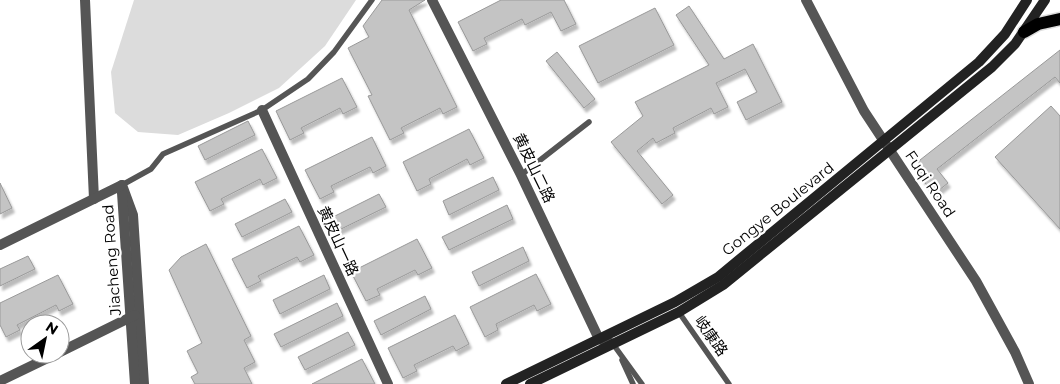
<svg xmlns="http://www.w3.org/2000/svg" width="1060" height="384" font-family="Montserrat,'Noto Sans SC',sans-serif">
	<defs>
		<filter id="shadow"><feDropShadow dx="2.5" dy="4.5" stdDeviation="1" flood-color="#0004"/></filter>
	</defs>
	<rect width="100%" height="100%" fill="#fff"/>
	<!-- green -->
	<polygon fill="#dcdcdc" points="134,0 356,0 325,46 279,88 229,113 178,135 138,132 115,113 111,72"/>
	<!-- building -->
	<g fill="#c4c4c4" stroke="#999" filter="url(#shadow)">
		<polygon points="382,0 425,0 409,10 457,107 443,114 440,108 401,128 404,133 390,140 368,96 372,95 348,48 369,37 363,26"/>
		<polygon points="501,0 564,0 576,24 561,31 551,12 525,25 522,19 484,38 487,44 473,51 458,22"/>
		<polygon points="689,6 724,59 753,44 782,102 746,120 737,102 757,92 745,69 716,83 728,107 714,114 711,108 673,128 675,133 656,143 653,138 637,151 673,195 662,204 611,142 643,116 635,102 709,65 676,15"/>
		<polygon points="655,8 674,45 598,83 579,46"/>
		<polygon points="1060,50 1060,83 1055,77 937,169 948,183 934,194 918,174 917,167 920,160"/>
		<polygon points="557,52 595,99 584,108 546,61"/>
		<polygon points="342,78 357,107 343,114 340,108 301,128 304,133 290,140 276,111"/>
		<polygon points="1051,106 1060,116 1060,229 995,157"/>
		<polygon points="248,121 255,135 205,160 198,146"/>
		<polygon points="469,129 484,158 470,165 467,159 429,179 431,184 417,191 403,162"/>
		<polygon points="372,137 386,166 373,173 370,167 331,186 334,192 320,199 305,170"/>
		<polygon points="262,149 277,178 263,185 260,179 221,199 224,204 210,211 195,182"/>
		<polygon points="493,177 499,190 449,215 443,201"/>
		<polygon points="0,183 12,208 0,214"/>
		<polygon points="379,194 386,207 335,232 329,219"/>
		<polygon points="285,199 292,212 242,237 235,224"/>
		<polygon points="507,205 513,219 449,250 442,237"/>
		<polygon points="299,226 314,255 300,262 297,257 258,276 261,281 247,288 232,259"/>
		<polygon points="417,239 432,268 418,275 415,270 377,289 380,295 366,301 351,272"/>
		<polygon points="206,244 251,336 244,340 255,362 244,368 252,384 195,384 191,377 198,373 187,351 202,343 169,270 181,257"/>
		<polygon points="523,247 529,261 479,286 472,272"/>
		<polygon points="28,256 35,269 0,286 0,269"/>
		<polygon points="536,274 551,304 537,311 534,305 496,324 498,330 485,337 470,307"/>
		<polygon points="58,275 73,304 59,311 56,305 17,325 20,330 6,337 0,325 0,303"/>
		<polygon points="324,275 330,289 280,314 273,300"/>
		<polygon points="425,296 431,309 381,335 374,321"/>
		<polygon points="337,303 343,316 281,347 274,334"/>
		<polygon points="455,315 469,344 456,351 453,346 414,365 417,371 403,378 388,348"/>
		<polygon points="348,332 355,345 305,370 298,357"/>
		<polygon points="362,359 375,384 312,384"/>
	</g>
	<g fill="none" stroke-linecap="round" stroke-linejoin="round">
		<!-- primary casing -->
		<g stroke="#dbdbdb" stroke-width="15">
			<polyline id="primary" points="1024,32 1038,24 1060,19"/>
		</g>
		<!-- lane -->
		<g stroke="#555" stroke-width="5.5">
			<polyline points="521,175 589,122"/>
			<polyline points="122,185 151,169 163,154 262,110 308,79 334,52 372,0"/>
			<polyline points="678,311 729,384"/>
			<polyline points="613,344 642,384"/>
			<polyline points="622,360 633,384"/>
		</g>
		<!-- street -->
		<g stroke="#555" stroke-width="10">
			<polyline points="85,0 94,199"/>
			<polyline points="432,0 521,175 599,339 613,344"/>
			<polyline points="806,0 864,111 976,281 1015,352 1029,384"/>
			<polyline points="262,110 388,384"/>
			<polyline points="122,185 133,215 144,384"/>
			<polyline points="122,193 135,384"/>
			<polyline points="0,245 122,185"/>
			<polyline points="60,352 135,315"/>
			<polyline points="0,381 56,354"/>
		</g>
		<!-- secondary -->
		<g stroke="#222" stroke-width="10">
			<polyline points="506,384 675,302 718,277 979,62 1005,34 1027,0"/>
			<polyline points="530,384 679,312 723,285 992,67 1015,44 1045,0"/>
		</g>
		<!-- primary -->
		<use href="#primary" stroke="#000" stroke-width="12"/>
	</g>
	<g text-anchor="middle" stroke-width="4.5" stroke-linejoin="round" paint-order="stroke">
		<!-- street labels -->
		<g font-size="15" fill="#000" stroke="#fff">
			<text transform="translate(534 168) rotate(64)" y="5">黄皮山二路</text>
			<text transform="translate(930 184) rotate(56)" y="5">Fuqi Road</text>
			<text transform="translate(778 209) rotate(-39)" y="5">Gongye Boulevard</text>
			<text transform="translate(338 241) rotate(65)" y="5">黄皮山一路</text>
			<text transform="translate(112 260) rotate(-94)" y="5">Jiacheng Road</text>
			<text transform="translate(711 336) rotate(55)" y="5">岐康路</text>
		</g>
	</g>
	<!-- north arrow -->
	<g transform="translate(45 339) rotate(33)"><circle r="24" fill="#ffffff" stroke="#999999"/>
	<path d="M0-4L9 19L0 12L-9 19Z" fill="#000000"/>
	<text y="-8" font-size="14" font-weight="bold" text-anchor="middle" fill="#000000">N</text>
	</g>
</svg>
